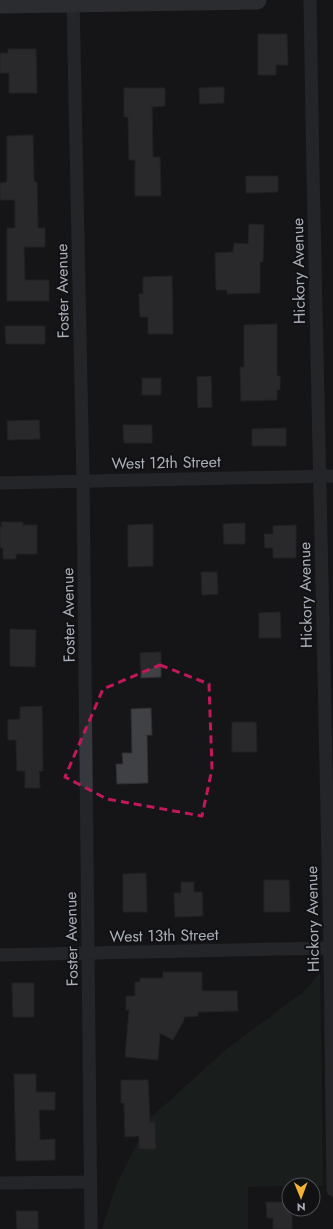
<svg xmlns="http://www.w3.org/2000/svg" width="333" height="1229" font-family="Jost,sans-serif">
	<rect width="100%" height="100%" fill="#161618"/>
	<!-- green -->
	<polygon fill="#1e261f" points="320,973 323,1186 289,1185 289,1186 248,1187 248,1229 102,1229 116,1186 149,1119 228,1048 302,993"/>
	<!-- building -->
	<g fill="#404145" stroke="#303034">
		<polygon points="258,34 287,34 288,65 276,65 276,75 258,75"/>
		<polygon points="8,49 36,49 37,93 9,93 9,73 0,73 0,53 8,53"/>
		<polygon points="224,87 224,103 200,104 199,88"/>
		<polygon points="124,88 165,88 165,106 152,107 153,157 160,157 161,196 135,196 135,160 129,160 128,117 124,117"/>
		<polygon points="33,135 34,182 37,182 38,228 45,228 45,247 24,247 25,280 49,280 49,301 7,301 7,228 15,228 15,200 0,200 0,183 7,182 7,136"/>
		<polygon points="246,176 278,176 278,192 246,193"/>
		<polygon points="249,224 264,225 263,262 260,262 260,293 227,294 227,290 216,290 215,253 233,252 234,243 248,244"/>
		<polygon points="172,276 173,334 148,334 148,317 140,317 139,294 143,294 143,277"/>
		<polygon points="277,324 277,376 280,376 280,390 277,390 277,400 241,401 240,367 244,367 244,325"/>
		<polygon points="5,326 45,326 45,344 6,344"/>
		<polygon points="211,376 212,407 198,408 197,377"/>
		<rect x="142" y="378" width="19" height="17"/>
		<polygon points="39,420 40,439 8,440 7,421"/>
		<polygon points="123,425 152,425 152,443 124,443"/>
		<polygon points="286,428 286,446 252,446 252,429"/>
		<polygon points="1,522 23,522 23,525 37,525 37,554 16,554 16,559 3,559 3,548 0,548 0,526 2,526"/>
		<polygon points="245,523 245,544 224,544 223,524"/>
		<polygon points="153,524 153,566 128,567 128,525"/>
		<polygon points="296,525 296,558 273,558 273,548 265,548 264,534 273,534 273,526"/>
		<polygon points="201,572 217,572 218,594 202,595"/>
		<polygon points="280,612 281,638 259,638 259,613"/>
		<polygon points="10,629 36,630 35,667 10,666"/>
		<polygon points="161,652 161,677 141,678 140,653"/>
		<polygon points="42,706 43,771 39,771 40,788 25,788 25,771 17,771 16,740 8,740 8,720 20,719 20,707"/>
		<polygon points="151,708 152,735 147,735 148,783 117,784 116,764 123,764 122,753 132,753 131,709"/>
		<polygon points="232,722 256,722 257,752 232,752"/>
		<polygon points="146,873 147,912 123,912 123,874"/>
		<polygon points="264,880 289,880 290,912 264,912"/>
		<polygon points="181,882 194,882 194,892 202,892 203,916 175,917 174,893 181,893"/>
		<polygon points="163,972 202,972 202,991 237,991 238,1011 198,1012 198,1016 184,1017 184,1020 173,1040 160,1033 158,1060 125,1057 129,1010 126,1010 126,996 135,996 135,982 140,982 140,978 163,978"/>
		<polygon points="12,983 34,983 34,1017 13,1017"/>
		<polygon points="14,1074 36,1074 36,1092 55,1092 55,1110 39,1110 40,1140 55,1139 55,1160 16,1161"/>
		<polygon points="121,1080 148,1080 150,1122 155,1122 156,1149 139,1149 139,1136 125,1137 124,1103 121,1103"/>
		<polygon points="266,1202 289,1202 289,1209 292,1209 292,1229 273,1229 273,1218 267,1218"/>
		<polygon points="16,1211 38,1211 38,1229 17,1229"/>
	</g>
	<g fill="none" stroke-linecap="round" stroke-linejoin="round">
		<!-- street -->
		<g stroke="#37383d" stroke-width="13">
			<polyline points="73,0 83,481 91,1229"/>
			<polyline points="310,0 313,172 330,948 333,1190"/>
			<polyline points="0,483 333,476"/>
			<polyline points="0,955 330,948"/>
			<polyline points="0,1183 90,1182"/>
		</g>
		<!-- secondary -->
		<polyline stroke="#45474d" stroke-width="19" points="0,4 257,0"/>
	</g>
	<!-- marked area -->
	<path d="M0 0H333V1229H0ZM160,665L209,684L212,769L202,816L107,799L65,777L103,689Z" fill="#161618" fill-opacity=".55" fill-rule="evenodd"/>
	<path fill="none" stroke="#c2185b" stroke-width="3" stroke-dasharray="8 5" stroke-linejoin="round" d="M160,665L209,684L212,769L202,816L107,799L65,777L103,689Z"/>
	<g text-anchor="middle" stroke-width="4" stroke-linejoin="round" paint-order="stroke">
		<!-- street labels -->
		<g font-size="16" fill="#a8adb8" stroke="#111113">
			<text transform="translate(298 271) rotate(-91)" y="6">Hickory Avenue</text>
			<text transform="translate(62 291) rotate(-91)" y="6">Foster Avenue</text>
			<text transform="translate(166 462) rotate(-1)" y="6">West 12th Street</text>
			<text transform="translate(305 595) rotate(-91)" y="6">Hickory Avenue</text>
			<text transform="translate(68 615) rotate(-91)" y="6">Foster Avenue</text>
			<text transform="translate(312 919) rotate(-91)" y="6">Hickory Avenue</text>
			<text transform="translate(164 935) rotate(-1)" y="6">West 13th Street</text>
			<text transform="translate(71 939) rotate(-91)" y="6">Foster Avenue</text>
		</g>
	</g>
	<!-- north arrow -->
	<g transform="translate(301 1197) rotate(179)"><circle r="19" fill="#111113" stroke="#4d4f55"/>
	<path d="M0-3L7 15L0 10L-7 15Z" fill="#f2b134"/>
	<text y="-6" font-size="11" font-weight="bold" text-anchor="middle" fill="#a8adb8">N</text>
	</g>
</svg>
